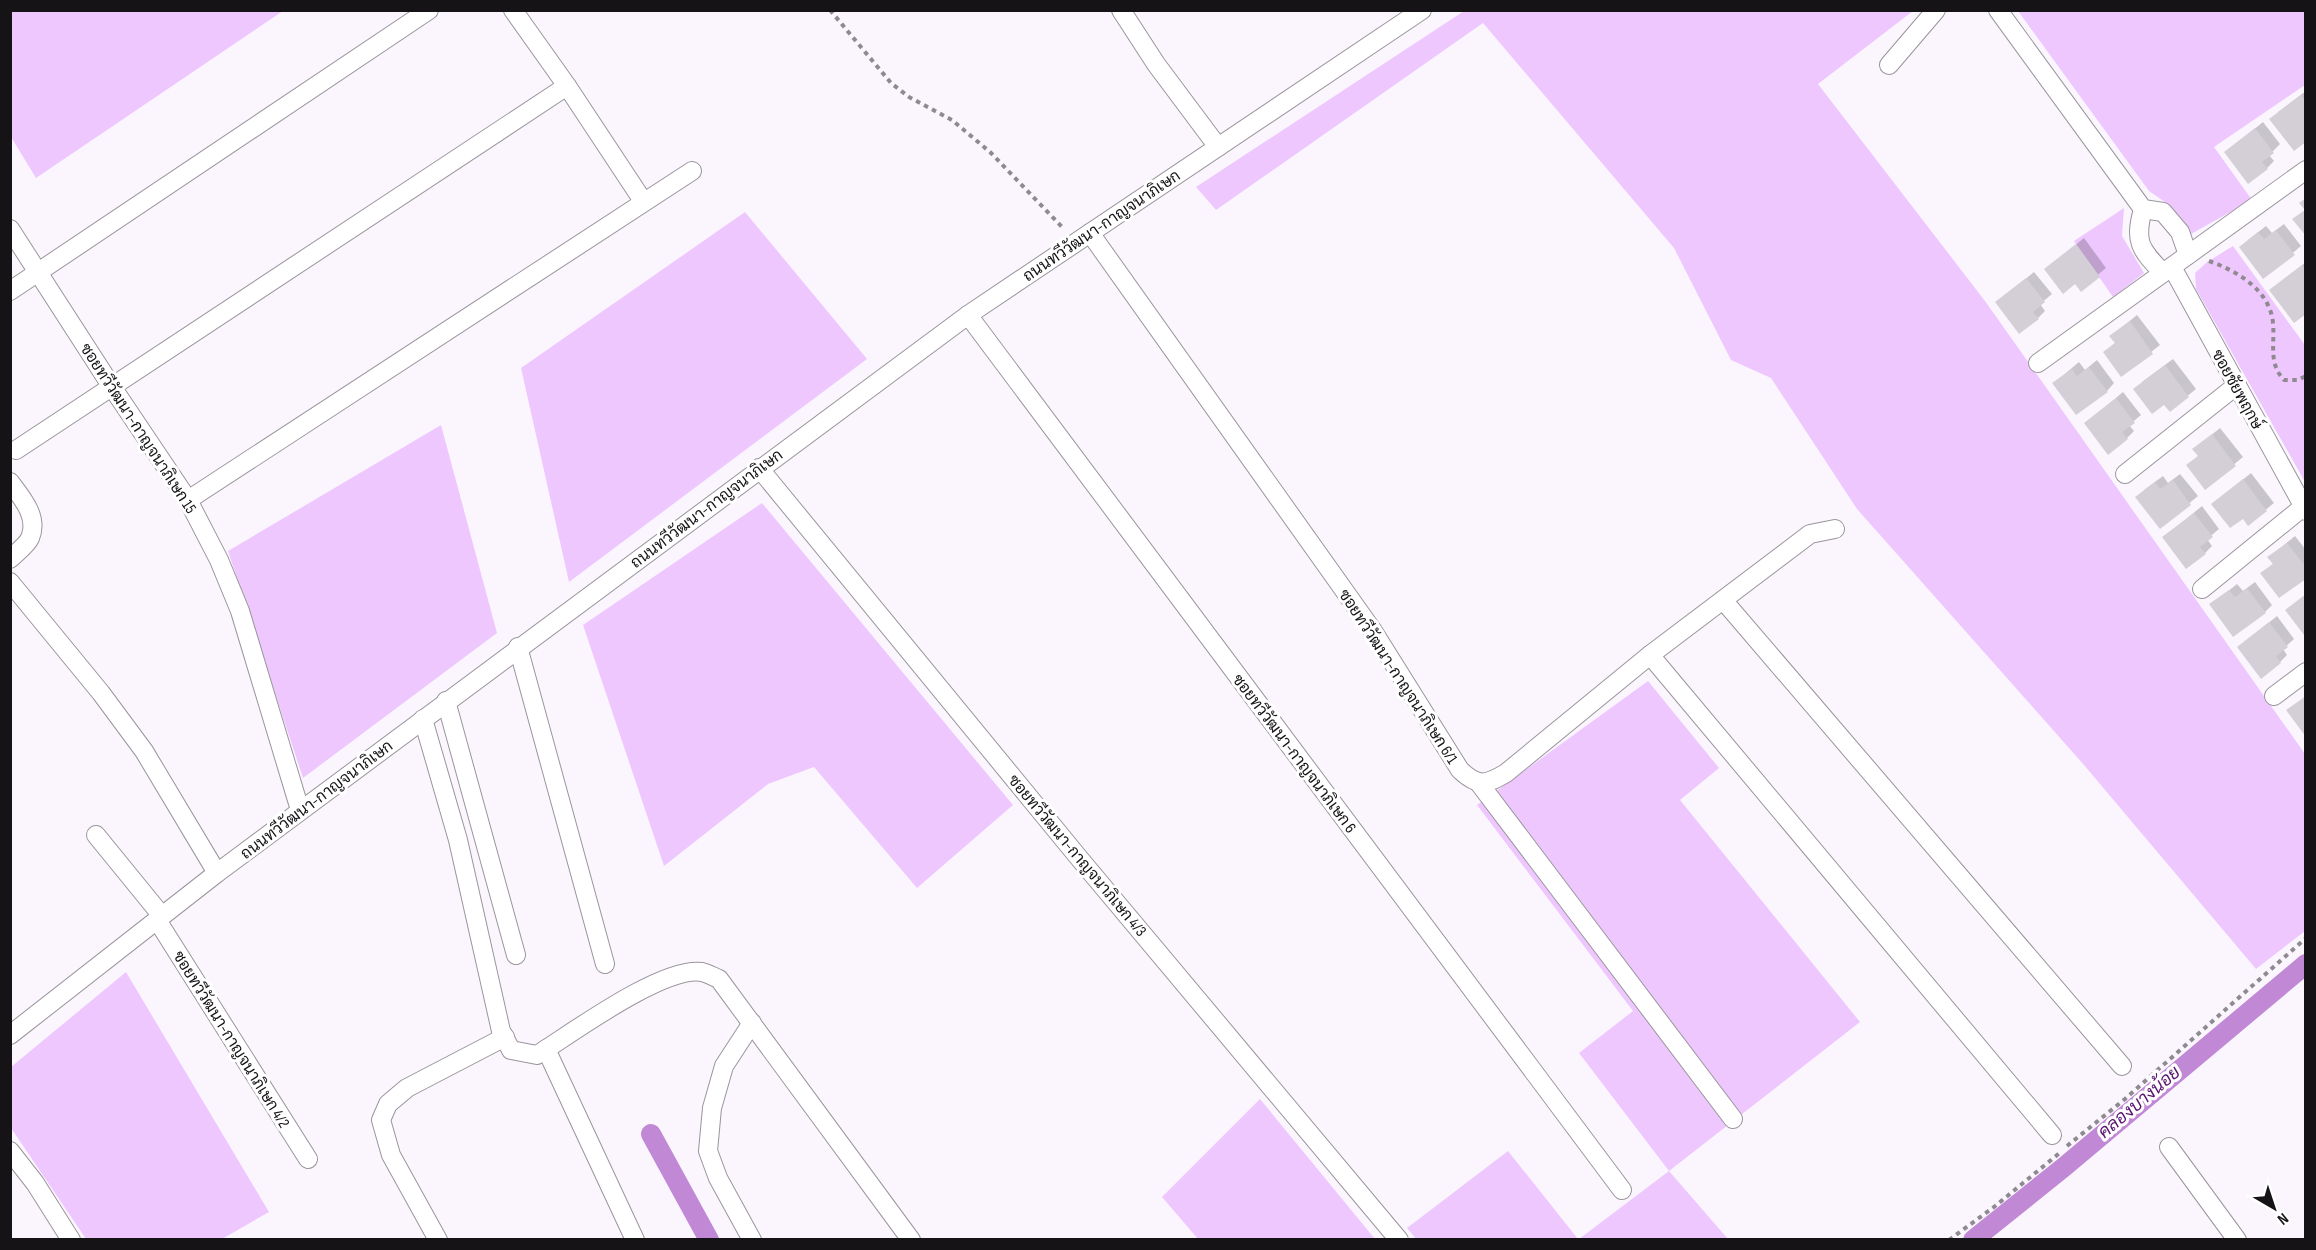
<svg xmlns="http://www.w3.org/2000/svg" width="2316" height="1250" font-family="'Sofia Sans Condensed',Sarabun,sans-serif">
	<rect width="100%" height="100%" fill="#fbf6fe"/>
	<!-- green -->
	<g fill="#efc7ff">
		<polygon points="10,11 11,10 283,11 36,178 11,137"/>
		<polygon points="1464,11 1913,11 1818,84 1985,301 2305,754 2305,931 2256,969 2084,765 1857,509 1771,378 1731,360 1674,248 1483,23 1216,210 1196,187"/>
		<polygon points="2018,11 2305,11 2305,85 2214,147 2252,200 2191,234 2165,202 2149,191"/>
		<polygon points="2124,208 2122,236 2144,273 2113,297 2074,241"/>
		<polygon points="745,212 867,359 569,582 521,368"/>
		<polygon points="2233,246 2305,345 2305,482 2196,289 2195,273 2207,262"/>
		<polygon points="441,425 497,633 303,778 228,551"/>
		<polygon points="762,503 1013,805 917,888 814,767 768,784 664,866 583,625"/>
		<polygon points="1648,681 1719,768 1680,800 1860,1022 1669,1171 1728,1239 1579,1239 1669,1171 1579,1053 1633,1011 1477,805"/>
		<polygon points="126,972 269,1212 222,1239 86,1239 11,1128 11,1067"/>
		<polygon points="1260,1099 1375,1239 1198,1239 1162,1197"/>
		<polygon points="1508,1151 1578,1239 1416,1239 1407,1228"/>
	</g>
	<!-- shadow -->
	<g fill="#0003">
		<polygon points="2306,91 2306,140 2278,112"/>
		<polygon points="2263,122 2280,144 2269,155 2274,161 2267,168 2226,152"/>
		<polygon points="2284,224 2301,246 2264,277 2248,240 2266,226 2272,233"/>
		<polygon points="2084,238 2106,268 2081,289 2076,282 2046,269"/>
		<polygon points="2306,262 2306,312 2271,290"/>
		<polygon points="2034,272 2052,294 2040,304 2045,311 2038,318 1997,302"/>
		<polygon points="2137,315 2160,345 2122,375 2105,352 2116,342 2111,336"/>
		<polygon points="2173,359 2196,389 2170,410 2142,382"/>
		<polygon points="2097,360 2114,383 2107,391 2054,383 2079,362 2085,370"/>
		<polygon points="2123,392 2141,415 2129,425 2134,431 2127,438 2086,423"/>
		<polygon points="2220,428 2243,457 2205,488 2188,466 2199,455 2194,449"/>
		<polygon points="2251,473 2274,503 2248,524 2243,517 2213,504"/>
		<polygon points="2180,474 2198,496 2160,527 2144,490 2163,476 2168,483"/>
		<polygon points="2202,506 2219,529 2207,539 2212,546 2205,553 2164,537"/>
		<polygon points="2295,536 2306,550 2306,577 2270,566 2274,563 2269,557"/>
		<polygon points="2255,582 2272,605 2265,612 2211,605 2237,584 2243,591"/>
		<polygon points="2277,616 2294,639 2283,649 2287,655 2280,662 2239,647"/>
	</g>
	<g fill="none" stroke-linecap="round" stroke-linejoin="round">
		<!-- canal -->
		<g stroke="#c088d5" stroke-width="20">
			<polyline points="651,1134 709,1240"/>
			<polyline points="1973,1240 2064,1167 2306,964"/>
		</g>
	</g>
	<!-- building -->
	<g fill="#d4ced6">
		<polygon points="2301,95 2306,101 2306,142 2294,151 2269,119"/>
		<polygon points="2255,128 2274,153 2262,162 2268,169 2248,184 2224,152"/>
		<polygon points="2306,198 2306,236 2292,219 2305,210 2299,203"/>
		<polygon points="2276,230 2295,255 2263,279 2239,247 2258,232 2264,239"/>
		<polygon points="2076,244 2100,277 2081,292 2075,284 2063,294 2044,269"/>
		<polygon points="2302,265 2306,270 2306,314 2294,323 2269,290"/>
		<polygon points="2026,278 2045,302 2033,312 2039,319 2019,334 1995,302"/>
		<polygon points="2130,321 2153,354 2121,377 2103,352 2115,343 2109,336"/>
		<polygon points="2165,365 2189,397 2170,412 2164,405 2152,414 2133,389"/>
		<polygon points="2089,367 2108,392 2076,415 2052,383 2072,369 2077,376"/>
		<polygon points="2116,398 2135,423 2122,432 2128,439 2108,455 2084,423"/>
		<polygon points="2212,434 2236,466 2205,490 2186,465 2198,456 2192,449"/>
		<polygon points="2243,479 2267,511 2248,526 2243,519 2230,528 2211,504"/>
		<polygon points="2173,480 2191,505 2160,529 2135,497 2155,482 2160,489"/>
		<polygon points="2194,513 2213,537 2200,547 2206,554 2186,569 2162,537"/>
		<polygon points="2287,543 2306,567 2306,579 2279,598 2260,573 2273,564 2267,557"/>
		<polygon points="2247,588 2266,613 2233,637 2209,604 2229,590 2235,597"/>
		<polygon points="2306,594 2306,634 2304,635 2285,610"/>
		<polygon points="2269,622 2288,647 2276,656 2281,663 2261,679 2237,647"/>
		<polygon points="2306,696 2306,737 2286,710"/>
	</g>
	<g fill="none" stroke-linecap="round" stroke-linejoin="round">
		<!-- minor casing -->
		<g stroke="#9a959c" stroke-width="20">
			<g id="minor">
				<polyline points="513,10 567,86 643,201"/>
				<polyline points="1121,10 1156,64 1218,147"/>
				<polyline points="1998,10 2143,209 2163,212 2180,232 2188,255"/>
				<polyline points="1889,65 1936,10"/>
				<path d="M2143,209C2134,242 2140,249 2163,273"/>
				<polyline points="10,229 112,387 188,500 219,560 240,611 300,810"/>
				<path d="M1090,233L1373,631L1460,770C1478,787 1486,785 1506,773L1650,655L1810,534L1835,529"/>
				<polyline points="2172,267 2306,511"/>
				<polyline points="10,291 429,10"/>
				<polyline points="968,315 1622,1190"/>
				<polyline points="2038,363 2306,170"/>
				<polyline points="16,450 567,86"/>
				<polyline points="759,468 1079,858 1399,1240"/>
				<polyline points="2125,474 2237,385"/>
				<path d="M10,482C22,498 39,517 30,538C27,545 16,553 10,559"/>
				<polyline points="188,500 692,171"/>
				<polyline points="10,582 101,693 144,751 217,873"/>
				<polyline points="2202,589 2303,507"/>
				<polyline points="1723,600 2122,1066"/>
				<polyline points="518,647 605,964"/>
				<polyline points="1650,655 2052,1135"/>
				<polyline points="2274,696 2306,672"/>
				<polyline points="446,701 516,955"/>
				<path d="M423,719L458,840L501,1031L511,1050L537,1055C572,1033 663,966 702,972C707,973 714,977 719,979L911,1240"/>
				<polyline points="1479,783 1733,1119"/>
				<polyline points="96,835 162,916"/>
				<polyline points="157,920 308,1159"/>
				<polyline points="752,1023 724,1066 712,1108 708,1151 718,1178 752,1240"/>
				<polyline points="10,1035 217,873 968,315 1422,10"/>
				<polyline points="546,1049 635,1240"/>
				<polyline points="2169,1147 2237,1240"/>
				<polyline points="10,1151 35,1183 71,1240"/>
				<polyline points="438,1240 391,1155 381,1120 388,1104 407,1088 505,1037"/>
			</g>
		</g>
		<!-- path -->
		<g stroke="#8e8a90" stroke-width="4" stroke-dasharray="4.5 4.5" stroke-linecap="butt">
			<polyline points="830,10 891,83 909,97 952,120 990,152 1064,229"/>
			<path d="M2209,261C2237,271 2270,290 2273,323C2275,344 2268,363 2284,380H2298L2306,376"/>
			<polyline points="2067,1146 2125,1099 2306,938"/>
			<polyline points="1949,1240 1994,1207 2062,1151"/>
		</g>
		<!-- minor -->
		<use href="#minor" stroke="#fff" stroke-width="18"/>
	</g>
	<g text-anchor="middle" stroke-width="6" stroke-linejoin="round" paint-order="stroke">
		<!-- street labels -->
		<g font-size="16" fill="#151315" stroke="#fff">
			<text transform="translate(1101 225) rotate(-34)" y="6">ถนนทวีวัฒนา-กาญจนาภิเษก</text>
			<text transform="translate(2238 389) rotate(61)" y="6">ซอยชัยพฤกษ์</text>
			<text transform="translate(139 428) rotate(57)" y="6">ซอยทวีวัฒนา-กาญจนาภิเษก 15</text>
			<text transform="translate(706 508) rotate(-37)" y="6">ถนนทวีวัฒนา-กาญจนาภิเษก</text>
			<text transform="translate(1399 676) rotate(57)" y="6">ซอยทวีวัฒนา-กาญจนาภิเษก 6/1</text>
			<text transform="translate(1295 753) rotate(53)" y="6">ซอยทวีวัฒนา-กาญจนาภิเษก 6</text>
			<text transform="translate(316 799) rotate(-37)" y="6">ถนนทวีวัฒนา-กาญจนาภิเษก</text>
			<text transform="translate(1078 855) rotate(50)" y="6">ซอยทวีวัฒนา-กาญจนาภิเษก 4/3</text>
			<text transform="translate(232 1039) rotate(58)" y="6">ซอยทวีวัฒนา-กาญจนาภิเษก 4/2</text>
		</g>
		<!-- water labels -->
		<g font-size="18" font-style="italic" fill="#59126f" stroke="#fff">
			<text transform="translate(2139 1102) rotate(-40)" y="6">คลองบางน้อย</text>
		</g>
	</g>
	<!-- border -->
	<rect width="2316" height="1250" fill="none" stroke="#151315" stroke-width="24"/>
	<!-- north arrow -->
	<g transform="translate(2274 1208) rotate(141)" stroke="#ffffff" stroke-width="4.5" paint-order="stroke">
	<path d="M0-4.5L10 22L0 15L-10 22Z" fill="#151315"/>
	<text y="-9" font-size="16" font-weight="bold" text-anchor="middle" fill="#151315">N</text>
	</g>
</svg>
